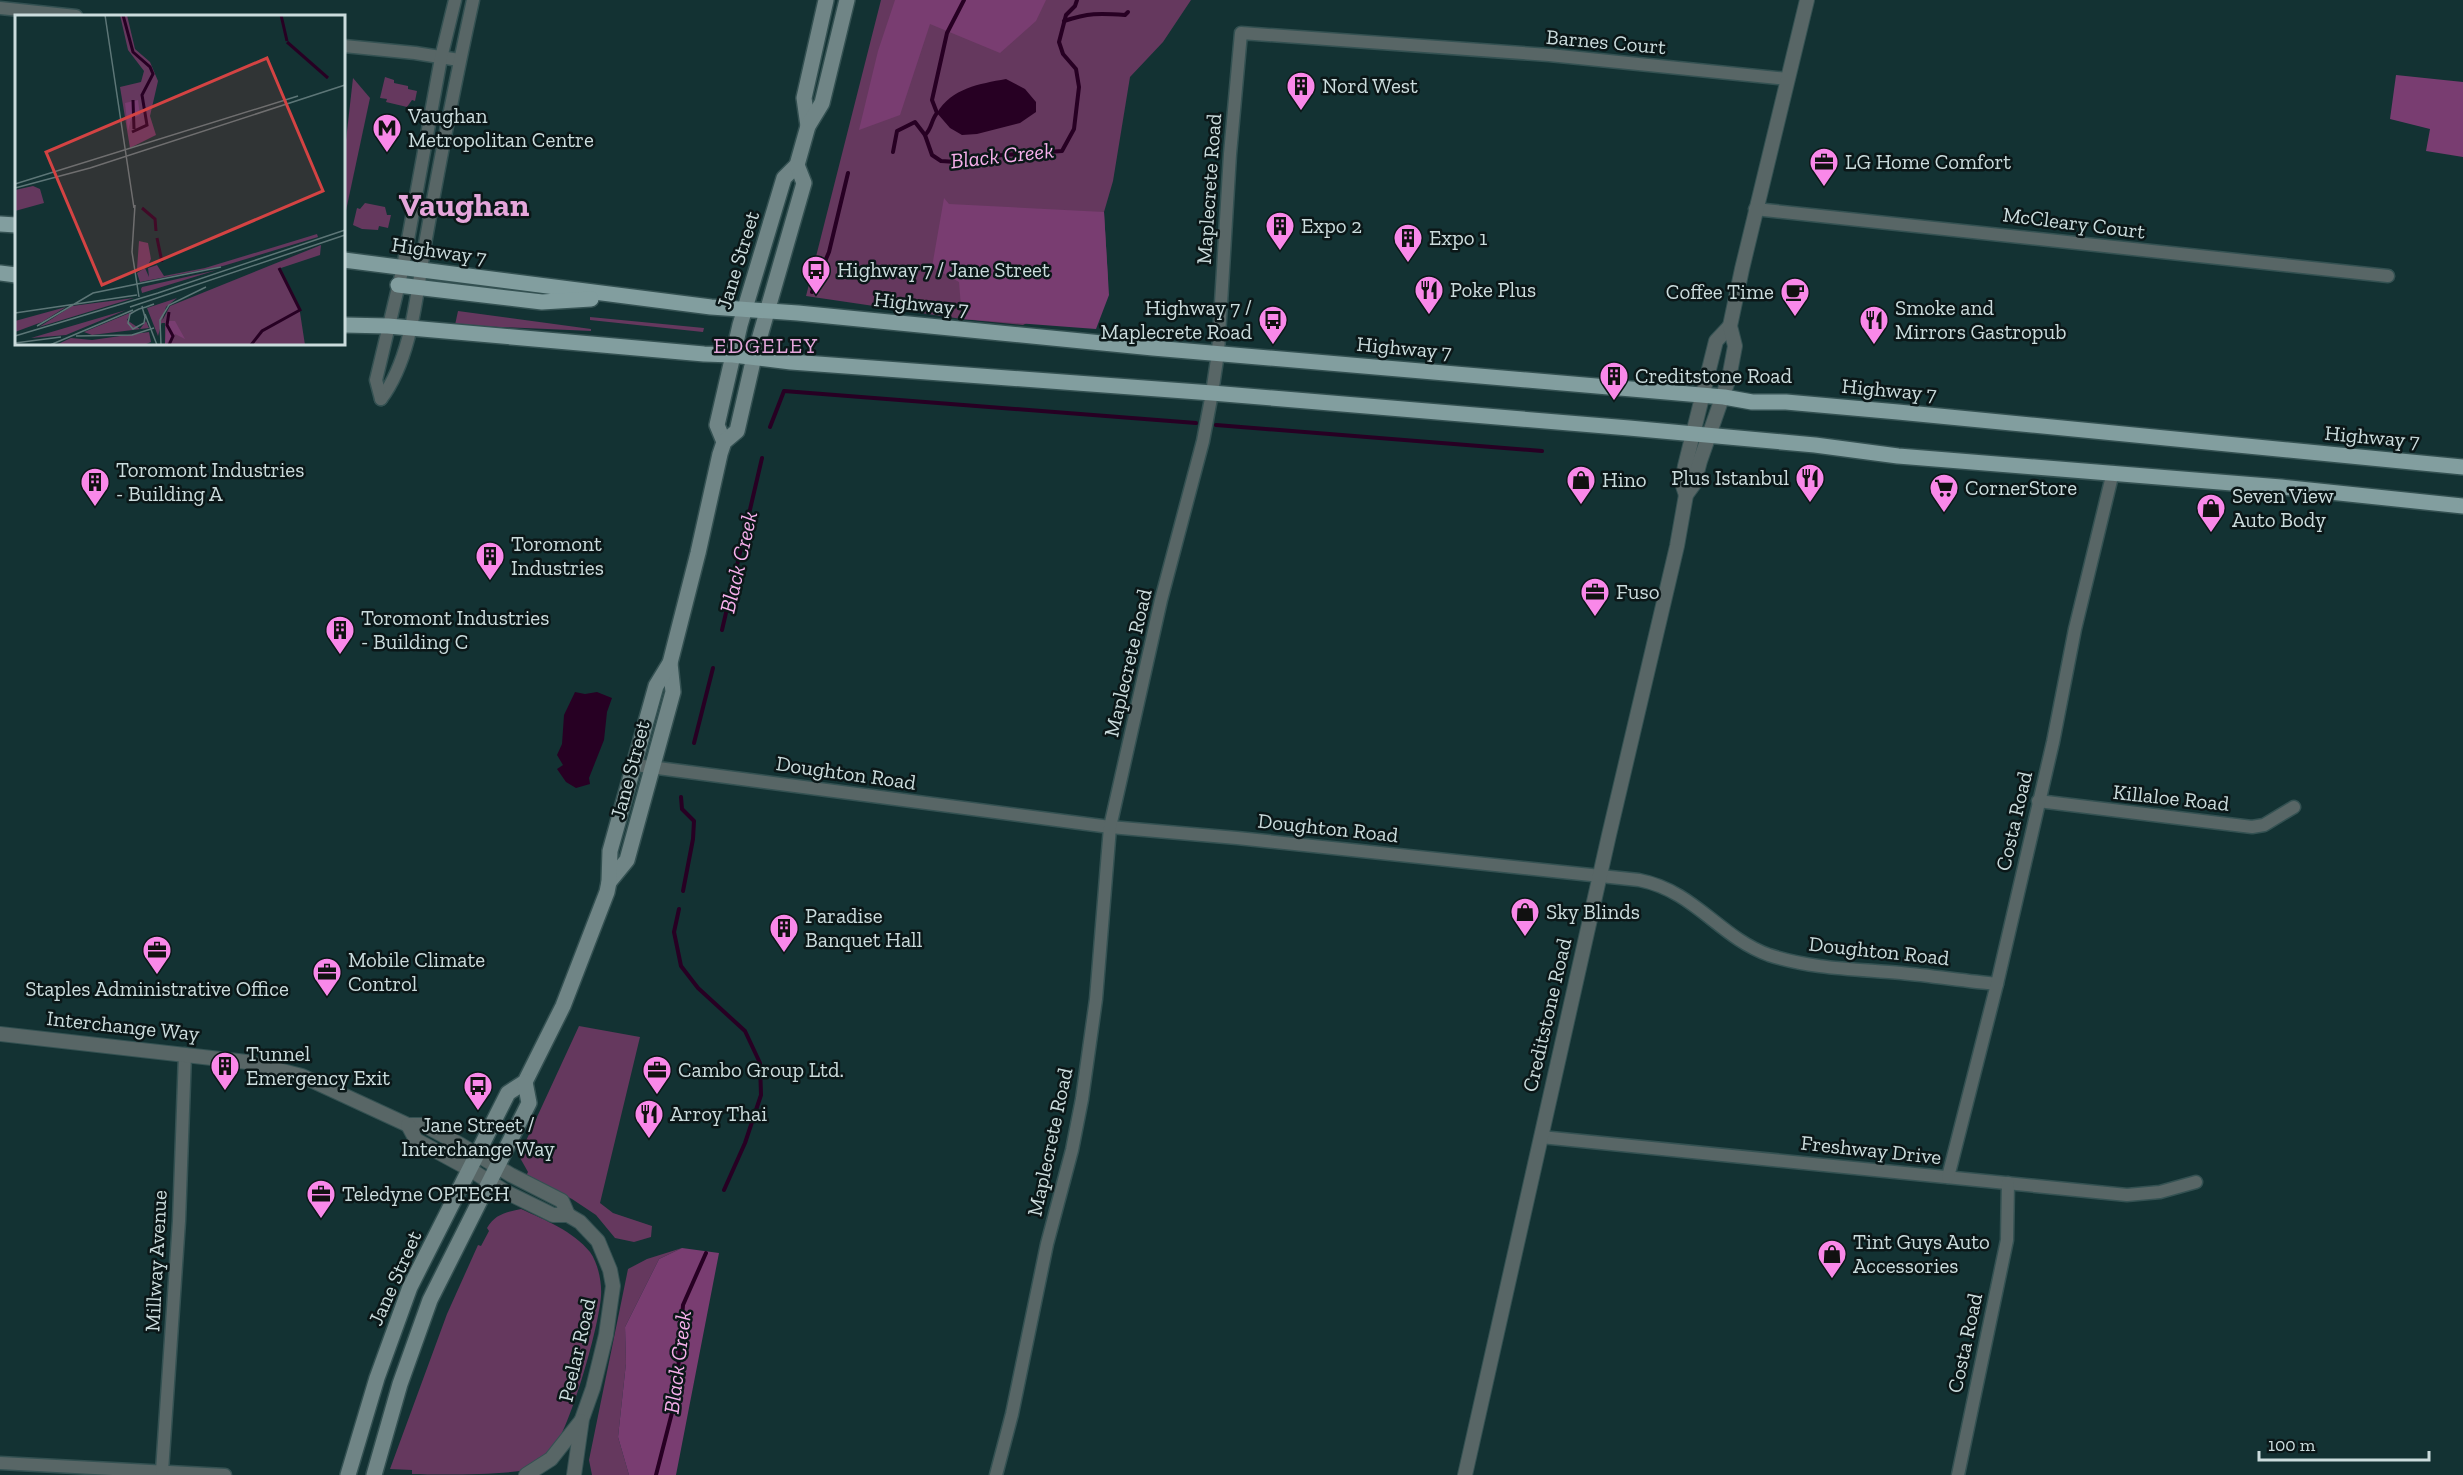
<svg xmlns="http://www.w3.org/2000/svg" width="2463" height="1475" font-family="'Zilla Slab',serif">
	<rect width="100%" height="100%" fill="#133233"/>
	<!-- green -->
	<g fill="#65385e">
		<polygon points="881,0 1191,0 1163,42 1130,77 1113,181 1104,212 1108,280 1023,325 962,319 806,296"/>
		<polygon points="385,77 394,80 394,83 408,86 408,89 417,91 415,101 412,100 407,107 386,102 387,99 380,98"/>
		<polygon points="353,78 370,98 344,220 344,158"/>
		<polygon points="365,203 385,207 387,215 391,215 388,228 379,226 378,230 362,229 353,225 357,208 360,209"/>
		<polygon points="458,311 591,329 591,331 455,325"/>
		<polygon points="590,317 704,328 703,332 590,320"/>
		<polygon points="579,1026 640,1037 600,1203 613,1213 652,1226 651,1237 634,1242 615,1238 596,1215 572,1199 526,1176 528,1172 519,1156"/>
		<path d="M521,1209C545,1220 573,1231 590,1252C598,1263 602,1282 601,1296C599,1327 569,1434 549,1455C543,1460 533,1467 526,1470C501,1475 441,1475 412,1474V1470L390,1469L447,1314L478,1245L481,1246L489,1231L487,1228C495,1214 506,1212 521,1209Z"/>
		<polygon points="682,1248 659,1259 625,1327 626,1363 618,1437 629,1475 592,1475 589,1460 628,1269 647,1259"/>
	</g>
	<!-- forest -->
	<g fill="#793d71">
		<polygon points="895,0 1046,0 1036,21 1000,53 930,24 900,115 859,130 878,51"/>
		<polygon points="2396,75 2463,82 2463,157 2426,151 2430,129 2390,119"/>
		<polygon points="944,198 949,204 1104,212 1109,295 1096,329 962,319 959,282 932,267"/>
		<polygon points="682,1248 719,1253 676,1475 629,1475 618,1437 626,1363 625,1327 659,1259"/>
	</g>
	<!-- water -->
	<g fill="#270023">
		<path d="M1006,79L1025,89L1036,102V112L1020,123L977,134L962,135L950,128L937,113C952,88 979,84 1006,79Z"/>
		<polygon points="575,692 585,694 597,692 612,698 607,712 604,740 589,778 590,784 576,788 566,782 557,769 563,765 557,755 562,744 564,715"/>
	</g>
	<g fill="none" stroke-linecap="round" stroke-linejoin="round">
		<!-- stream -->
		<g stroke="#270023" stroke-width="4">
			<path d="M1064,21C1088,13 1099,13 1125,15L1128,12"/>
			<path d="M925,135C932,129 931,120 937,113L932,100L947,33L964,0"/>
			<polyline points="893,152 897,131 915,122 925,135 932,155 941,161 972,163 990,156 1062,151 1074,129 1079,87 1076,69 1063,54 1059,42 1066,15 1075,6 1077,0"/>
			<polyline points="812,292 829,252 848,173"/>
			<polyline points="1216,425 1542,451"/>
			<polyline points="770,427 784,391 1196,423"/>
			<polyline points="722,630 762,458"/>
			<polyline points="694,743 713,668"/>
			<polyline points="681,797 682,809 694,821 693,839 683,891"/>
			<polyline points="679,909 674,932 681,966 698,988 745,1031 760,1063 761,1095 745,1143 724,1190"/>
			<polyline points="656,1475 676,1397 683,1305 706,1253"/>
		</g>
		<!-- minor casing -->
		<g stroke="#345152" stroke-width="15">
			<g id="minor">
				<polyline points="0,8 76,16"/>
				<polyline points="344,46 415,53 459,60"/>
				<polyline points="1755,209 2388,276"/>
				<path d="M381,399C414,355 417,286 427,233C441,155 456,78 473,0"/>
				<polyline points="381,399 376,380 403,267 441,58 455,0"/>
				<path d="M635,765L1110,827L1237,838L1639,880C1695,891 1719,937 1769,955C1812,969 1856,969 1901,973C1933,976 1965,981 1997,984"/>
				<polyline points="2038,801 2252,827 2264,825 2294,807"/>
				<polyline points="1541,1137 2127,1195 2160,1192 2196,1182"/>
				<polyline points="1948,1177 1997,984 2053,742 2075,629 2113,472"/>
				<polyline points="0,1463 225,1475"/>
				<polyline points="162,1471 179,1221 185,1054"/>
				<polyline points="996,1475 1012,1414 1047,1244 1072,1150 1082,1099 1096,999 1110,827 1161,600 1203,441 1212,393 1218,353 1230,154 1241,33 1549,55 1788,79"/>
				<polyline points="1958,1475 2007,1240 2008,1183"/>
			</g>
		</g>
		<!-- tertiary casing -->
		<g stroke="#345152" stroke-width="16">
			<g id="tertiary">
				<polyline points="1686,495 1682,483 1685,466 1716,341 1730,326"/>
				<polyline points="0,1034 247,1062 302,1076 408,1125 424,1125 461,1145 511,1175 562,1201 568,1215"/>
				<polyline points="408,1125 416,1140 471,1170 504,1191 553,1215 568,1215 580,1222 598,1241 610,1270 613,1286 606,1335 593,1388 582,1419 574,1475"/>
				<polyline points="526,1475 551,1459 581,1421"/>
				<polyline points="1465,1475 1609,835 1677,546 1686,495 1694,484 1700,461 1729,378 1735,346 1730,326 1742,269 1807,0"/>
			</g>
		</g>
		<!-- secondary casing -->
		<g stroke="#345152" stroke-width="18">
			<g id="secondary">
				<polyline points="808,126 804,98 826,0"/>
				<polyline points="724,442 717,425 740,325 784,178 797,165 808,126 822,103 847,0"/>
				<polyline points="609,882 627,860 673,692 670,663"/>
				<polyline points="348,1475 377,1378 410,1287 508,1093 525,1082 563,1006 607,892 609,882 610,851 656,686 670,663 698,553 720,454 724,442 737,431 754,357 804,183 797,165"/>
				<polyline points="374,1475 400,1384 430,1300 529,1103 525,1082"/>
			</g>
		</g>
		<!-- primary casing -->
		<g stroke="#345152" stroke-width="18">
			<g id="primary">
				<polyline points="0,224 16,225"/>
				<polyline points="344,260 711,307 798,313 1153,348 1724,397 1752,402 1786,402 1898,412 2463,467"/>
				<polyline points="0,273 16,275"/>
				<polyline points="398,285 542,302 591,299"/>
				<polyline points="344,325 388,326 704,354 733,355 791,362 1212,393 1629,428 1815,445 1898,456 2281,487 2463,506"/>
			</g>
		</g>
		<!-- minor -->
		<use href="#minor" stroke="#586666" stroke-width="12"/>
		<!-- tertiary -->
		<use href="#tertiary" stroke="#586666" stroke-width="14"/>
		<!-- secondary -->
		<use href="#secondary" stroke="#708586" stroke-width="15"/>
		<!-- primary -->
		<use href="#primary" stroke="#829e9f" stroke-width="15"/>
	</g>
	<!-- icons -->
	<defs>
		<g id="building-pin" transform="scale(1.5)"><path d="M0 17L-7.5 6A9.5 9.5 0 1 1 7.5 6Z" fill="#f988e9" stroke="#0b1718"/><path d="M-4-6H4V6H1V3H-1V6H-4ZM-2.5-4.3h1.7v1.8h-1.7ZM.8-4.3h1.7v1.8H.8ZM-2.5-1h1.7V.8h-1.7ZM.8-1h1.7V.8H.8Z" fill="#111"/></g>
		<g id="metro-pin" transform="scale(1.5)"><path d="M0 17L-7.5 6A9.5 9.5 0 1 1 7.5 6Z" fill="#f988e9" stroke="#0b1718"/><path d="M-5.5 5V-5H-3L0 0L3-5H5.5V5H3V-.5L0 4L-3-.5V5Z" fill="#111"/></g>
		<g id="office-pin" transform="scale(1.5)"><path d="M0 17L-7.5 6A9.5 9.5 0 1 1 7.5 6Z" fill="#f988e9" stroke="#0b1718"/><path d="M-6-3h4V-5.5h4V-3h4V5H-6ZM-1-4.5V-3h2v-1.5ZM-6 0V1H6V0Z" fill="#111"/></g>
		<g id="bus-pin" transform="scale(1.5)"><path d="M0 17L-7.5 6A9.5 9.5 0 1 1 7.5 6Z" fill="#f988e9" stroke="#0b1718"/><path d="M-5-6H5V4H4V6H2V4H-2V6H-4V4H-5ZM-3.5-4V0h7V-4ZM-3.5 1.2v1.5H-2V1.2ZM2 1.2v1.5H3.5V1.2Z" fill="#111"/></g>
		<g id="restaurant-pin" transform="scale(1.5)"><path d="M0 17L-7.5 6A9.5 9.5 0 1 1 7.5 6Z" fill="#f988e9" stroke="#0b1718"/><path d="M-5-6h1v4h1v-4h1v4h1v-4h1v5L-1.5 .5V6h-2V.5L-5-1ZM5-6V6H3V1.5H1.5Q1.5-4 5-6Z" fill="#111"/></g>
		<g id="cafe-pin" transform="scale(1.5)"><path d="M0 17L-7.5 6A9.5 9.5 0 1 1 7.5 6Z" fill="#f988e9" stroke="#0b1718"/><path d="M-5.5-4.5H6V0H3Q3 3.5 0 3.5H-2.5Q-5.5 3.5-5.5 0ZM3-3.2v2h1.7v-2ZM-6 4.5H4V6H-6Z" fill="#111"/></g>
		<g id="shop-pin" transform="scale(1.5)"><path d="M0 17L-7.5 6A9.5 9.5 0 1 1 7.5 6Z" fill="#f988e9" stroke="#0b1718"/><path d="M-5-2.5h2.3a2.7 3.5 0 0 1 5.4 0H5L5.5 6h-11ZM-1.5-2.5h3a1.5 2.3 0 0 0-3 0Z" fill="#111"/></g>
		<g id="supermarket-pin" transform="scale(1.5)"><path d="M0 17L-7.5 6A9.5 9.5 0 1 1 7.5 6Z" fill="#f988e9" stroke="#0b1718"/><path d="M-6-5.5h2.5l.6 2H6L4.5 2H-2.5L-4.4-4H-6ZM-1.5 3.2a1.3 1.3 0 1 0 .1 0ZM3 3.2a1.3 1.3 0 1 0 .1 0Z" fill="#111"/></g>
	</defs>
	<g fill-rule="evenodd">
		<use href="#building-pin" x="1301" y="86"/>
		<use href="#metro-pin" x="387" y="128"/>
		<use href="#office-pin" x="1824" y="162"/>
		<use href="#building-pin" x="1280" y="226"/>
		<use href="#building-pin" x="1408" y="238"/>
		<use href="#bus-pin" x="816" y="270"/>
		<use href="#restaurant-pin" x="1429" y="290"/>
		<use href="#cafe-pin" x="1795" y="292"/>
		<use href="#bus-pin" x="1273" y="320"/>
		<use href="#restaurant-pin" x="1874" y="320"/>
		<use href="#building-pin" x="1614" y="376"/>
		<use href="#restaurant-pin" x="1810" y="478"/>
		<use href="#shop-pin" x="1581" y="480"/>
		<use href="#building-pin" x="95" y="482"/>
		<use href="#supermarket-pin" x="1944" y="488"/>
		<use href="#shop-pin" x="2211" y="508"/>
		<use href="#building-pin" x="490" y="556"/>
		<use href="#office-pin" x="1595" y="592"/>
		<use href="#building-pin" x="340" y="630"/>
		<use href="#shop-pin" x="1525" y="912"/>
		<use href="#building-pin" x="784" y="928"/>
		<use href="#office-pin" x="157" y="950"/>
		<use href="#office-pin" x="327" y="972"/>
		<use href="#building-pin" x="225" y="1066"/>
		<use href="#office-pin" x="657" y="1070"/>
		<use href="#bus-pin" x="478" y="1086"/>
		<use href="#restaurant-pin" x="649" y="1114"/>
		<use href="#office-pin" x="321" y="1194"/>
		<use href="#shop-pin" x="1832" y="1254"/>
	</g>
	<g text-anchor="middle" stroke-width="5" stroke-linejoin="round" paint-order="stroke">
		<!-- street labels -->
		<g font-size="21" fill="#cbdcdd" stroke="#0b1718">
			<text transform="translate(1606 42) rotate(5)" y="7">Barnes Court</text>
			<text transform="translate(1209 189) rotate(-86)" y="7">Maplecrete Road</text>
			<text transform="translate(2074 223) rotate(7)" y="7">McCleary Court</text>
			<text transform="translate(439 251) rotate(8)" y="7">Highway 7</text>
			<text transform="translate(738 260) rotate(-73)" y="7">Jane Street</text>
			<text transform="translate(921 304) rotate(6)" y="7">Highway 7</text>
			<text transform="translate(1404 348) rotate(5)" y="7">Highway 7</text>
			<text transform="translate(1889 390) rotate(5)" y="7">Highway 7</text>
			<text transform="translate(2372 437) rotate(5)" y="7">Highway 7</text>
			<text transform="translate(1128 663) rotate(-77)" y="7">Maplecrete Road</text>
			<text transform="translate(630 770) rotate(-75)" y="7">Jane Street</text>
			<text transform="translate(846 773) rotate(8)" y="7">Doughton Road</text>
			<text transform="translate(2171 798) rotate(6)" y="7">Killaloe Road</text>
			<text transform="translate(2014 821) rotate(-77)" y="7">Costa Road</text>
			<text transform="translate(1328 828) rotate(6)" y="7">Doughton Road</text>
			<text transform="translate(1879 951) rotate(6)" y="7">Doughton Road</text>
			<text transform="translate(1547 1015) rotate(-77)" y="7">Creditstone Road</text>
			<text transform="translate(123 1026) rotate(6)" y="7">Interchange Way</text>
			<text transform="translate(1050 1142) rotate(-78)" y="7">Maplecrete Road</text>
			<text transform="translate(1871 1150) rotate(6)" y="7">Freshway Drive</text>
			<text transform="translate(156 1261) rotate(-87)" y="7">Millway Avenue</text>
			<text transform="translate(395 1278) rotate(-66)" y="7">Jane Street</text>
			<text transform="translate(1965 1343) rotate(-78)" y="7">Costa Road</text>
			<text transform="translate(577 1350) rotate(-77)" y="7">Peelar Road</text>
		</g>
		<!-- poi labels -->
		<g font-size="21" fill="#cbdcdd" stroke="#0b1718" text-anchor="start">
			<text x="1322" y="93">Nord West</text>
			<text x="408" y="123">Vaughan<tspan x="408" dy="24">Metropolitan Centre</tspan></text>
			<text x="1845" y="169">LG Home Comfort</text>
			<text x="1301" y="233">Expo 2</text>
			<text x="1429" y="245">Expo 1</text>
			<text x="837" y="277">Highway 7 / Jane Street</text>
			<text x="1450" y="297">Poke Plus</text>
			<text x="1774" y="299" text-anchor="end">Coffee Time</text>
			<text x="1252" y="315" text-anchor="end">Highway 7 /<tspan x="1252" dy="24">Maplecrete Road</tspan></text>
			<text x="1895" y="315">Smoke and<tspan x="1895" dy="24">Mirrors Gastropub</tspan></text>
			<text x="1635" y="383">Creditstone Road</text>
			<text x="116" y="477">Toromont Industries<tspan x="116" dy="24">- Building A</tspan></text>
			<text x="1789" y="485" text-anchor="end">Plus Istanbul</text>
			<text x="1602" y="487">Hino</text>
			<text x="1965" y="495">CornerStore</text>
			<text x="2232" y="503">Seven View<tspan x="2232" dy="24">Auto Body</tspan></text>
			<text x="511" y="551">Toromont<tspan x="511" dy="24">Industries</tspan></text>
			<text x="1616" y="599">Fuso</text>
			<text x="361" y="625">Toromont Industries<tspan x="361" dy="24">- Building C</tspan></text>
			<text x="1546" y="919">Sky Blinds</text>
			<text x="805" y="923">Paradise<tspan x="805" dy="24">Banquet Hall</tspan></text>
			<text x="348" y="967">Mobile Climate<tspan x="348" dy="24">Control</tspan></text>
			<text x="157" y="996" text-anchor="middle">Staples Administrative Office</text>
			<text x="246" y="1061">Tunnel<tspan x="246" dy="24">Emergency Exit</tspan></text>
			<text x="678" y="1077">Cambo Group Ltd.</text>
			<text x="670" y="1121">Arroy Thai</text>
			<text x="478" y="1132" text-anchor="middle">Jane Street /<tspan x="478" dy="24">Interchange Way</tspan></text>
			<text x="342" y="1201">Teledyne OPTECH</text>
			<text x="1853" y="1249">Tint Guys Auto<tspan x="1853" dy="24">Accessories</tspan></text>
		</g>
		<!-- water labels -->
		<g font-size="22" font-style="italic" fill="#f7b0ec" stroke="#0b1718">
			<text transform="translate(1002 155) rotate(-6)" y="8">Black Creek</text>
			<text transform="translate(738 562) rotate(-77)" y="8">Black Creek</text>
			<text transform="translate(677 1362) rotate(-83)" y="8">Black Creek</text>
		</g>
		<!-- neighbourhood labels -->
		<g font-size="22" letter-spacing="1.5" fill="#e5a6db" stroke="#0b1718">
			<text x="766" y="353">EDGELEY</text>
		</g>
		<!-- town labels -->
		<g font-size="33" font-weight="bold" fill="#e5a6db" stroke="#0b1718">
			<text x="464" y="216">Vaughan</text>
		</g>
	</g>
	<!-- overview -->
	<g transform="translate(15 15)">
		<rect width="330" height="330" fill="#133233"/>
		<path d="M105,0H112L120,34L135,47L143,66L135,101L141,120L115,133L105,72L126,67L129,56L113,35ZM18,171L25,174L29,188L0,196V175ZM302,219L303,222L208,251L125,267L122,258L130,253L134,262L133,253L142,250L149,261L190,253ZM124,226L133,228L136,244L133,250L122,254ZM306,230L305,240L263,254L284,291L290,330H150V308H146L155,291ZM202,255L127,278L126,274L127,272ZM119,283L24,312L57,291ZM162,283L151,292L143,321L132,293ZM51,292L27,307L0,317V306ZM111,295L51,320L16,323ZM117,297L112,305L125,314L131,306L134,313L77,320L69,317ZM134,317L136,327L129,330H41L56,323L77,325Z" fill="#65385e"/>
		<path d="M123,85L125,100L116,104L113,116L110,88ZM152,306H160L170,324L160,319L150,330Z" fill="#793d71"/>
		<path fill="none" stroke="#270023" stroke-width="3" d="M108,0L118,37L135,52L138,59L127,80L132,110L117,117M266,0L272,26M272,27L313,63M118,85L119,114M127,193L140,204L141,216M142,223L147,247M154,297L152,310L158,321L154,330M236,330L247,316L285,295L264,253"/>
		<path fill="none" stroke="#5d7677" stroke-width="1.5" d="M90,0L119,193M0,169L283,81M0,173L75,153L330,70M120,190L117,237L124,282M127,291L128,295L130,302L129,308L118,314L113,308L115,299L120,296L124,294L131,292L139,289M115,292L330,220M0,298L122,280M130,299L142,330M22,311L78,278L206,252M0,321L143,278L330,215M61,321L117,320L139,313M0,328L46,322M35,330L118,295M146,330L145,305L154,290L191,272"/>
		<path fill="#d44343" fill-opacity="0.15" stroke="#d44343" stroke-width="3" d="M252,43L308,176L87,270L31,137Z"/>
		<rect width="330" height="330" fill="none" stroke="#cbdcdd" stroke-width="3"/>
	</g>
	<!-- scale -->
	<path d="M2259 1451v9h170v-9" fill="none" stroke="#cbdcdd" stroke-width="3"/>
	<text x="2268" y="1451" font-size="18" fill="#cbdcdd" stroke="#0b1718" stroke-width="4.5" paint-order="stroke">100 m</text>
</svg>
